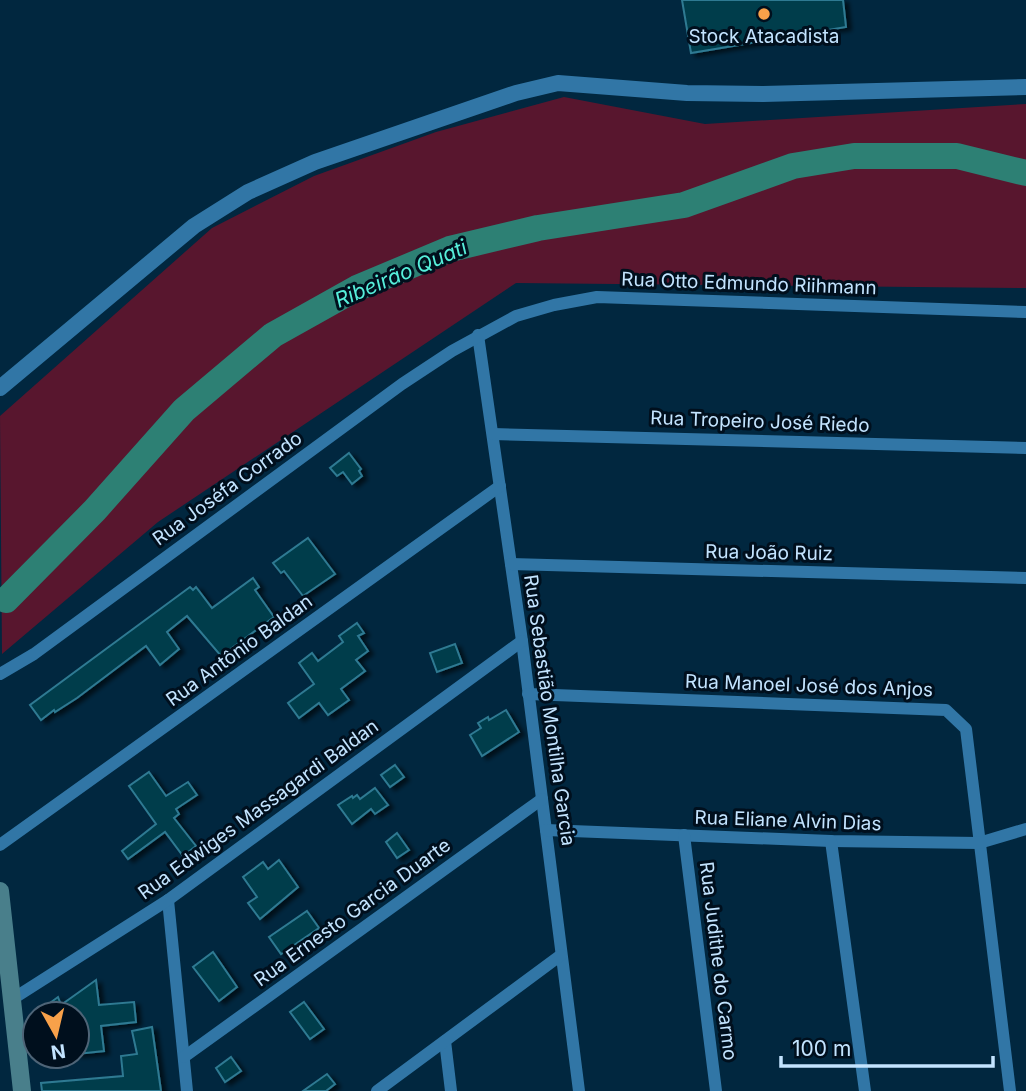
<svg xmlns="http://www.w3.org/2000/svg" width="1026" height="1091" font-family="Inter,sans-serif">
	<defs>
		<filter id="shadow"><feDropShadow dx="5" dy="3" stdDeviation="2" flood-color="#0009"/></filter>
	</defs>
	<rect width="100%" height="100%" fill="#01273f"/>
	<!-- green -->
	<polygon fill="#58162e" points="564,97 705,124 1026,104 1026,288 516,283 158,522 2,654 0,416 212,228 314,176 436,132"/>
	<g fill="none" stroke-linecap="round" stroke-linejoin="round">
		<!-- river -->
		<polyline stroke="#2d8074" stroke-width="26" points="6,600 95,510 184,410 273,335 357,288 450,249 538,228 684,205 793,166 854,156 957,156 1026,173"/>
	</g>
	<!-- building -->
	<g fill="#003c4c" stroke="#2f7a92" stroke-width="2" filter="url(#shadow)">
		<polygon points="682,0 843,0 846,27 691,53"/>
		<polygon points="349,453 361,469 359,471 362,476 352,484 343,472 337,476 330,468"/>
		<polygon points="308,538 335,574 303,596 284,571 281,573 273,563"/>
		<polygon points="253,578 259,587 255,590 274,617 221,656 187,616 167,632 179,649 160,665 146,646 77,698 55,712 54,710 41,720 30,705 190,587 193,590 196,587 212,608"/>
		<polygon points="357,623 364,633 358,636 368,651 356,660 365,671 341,689 349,700 328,715 319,703 299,718 288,703 314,684 299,663 312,653 318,661 343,642 339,636"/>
		<polygon points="455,644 462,663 437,672 430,653"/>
		<polygon points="506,710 519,732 482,756 470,735 481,728 478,723 488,717 489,720"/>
		<polygon points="395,765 404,777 390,787 381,775"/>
		<polygon points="149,772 166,796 188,782 197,795 176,809 179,814 174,818 196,846 183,856 165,832 128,859 122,851 156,824 129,786"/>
		<polygon points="375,788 388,805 375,814 371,809 352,824 338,805 352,796 353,798 357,795 360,799"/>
		<polygon points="397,833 409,850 397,858 386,842"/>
		<polygon points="279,860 298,887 260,919 248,903 257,897 243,877 263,862 268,869"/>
		<polygon points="307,911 319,928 281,954 269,937"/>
		<polygon points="213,952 237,987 219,1001 193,967"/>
		<polygon points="96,980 99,1005 134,1002 136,1022 101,1026 104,1051 77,1054 77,1014 35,1014 58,997 61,1005"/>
		<polygon points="304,1002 324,1029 310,1039 290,1012"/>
		<polygon points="152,1027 161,1091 42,1091 41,1083 123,1076 121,1056 137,1054 132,1031"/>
		<polygon points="231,1057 241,1071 225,1082 216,1068"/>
		<polygon points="327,1074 335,1084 326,1091 303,1091"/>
	</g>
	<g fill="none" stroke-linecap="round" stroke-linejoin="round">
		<!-- minor -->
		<g stroke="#3176a6" stroke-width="12">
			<polyline points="478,335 522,641 579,1091"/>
			<polyline points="493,434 1026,448"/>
			<polyline points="511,564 1026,578"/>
			<polyline points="0,674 34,654 402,384 452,351 516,316 554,305 597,297 1026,312"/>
			<polyline points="528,694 946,710 966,729 1010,1091"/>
			<polyline points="546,830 831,841 979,843 1026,829"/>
			<polyline points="684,835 716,1091"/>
			<polyline points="831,841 865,1091"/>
			<polyline points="0,845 500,486"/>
			<polyline points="168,900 187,1091"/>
			<polyline points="11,1000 168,900 522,641"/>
			<polyline points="445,1041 451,1091"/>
			<polyline points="184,1057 542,799"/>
			<polyline points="377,1091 561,955"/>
		</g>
		<!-- tertiary -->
		<polyline stroke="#3176a6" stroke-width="16" points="0,388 194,226 248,192 315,162 516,93 558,83 687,93 763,94 1026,87"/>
		<!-- secondary -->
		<polyline stroke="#497f8b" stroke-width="18" points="0,891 22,1091"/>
	</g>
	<!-- markers -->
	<circle fill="#f8a14a" stroke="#000f1d" stroke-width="2.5" cx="764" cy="14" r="7"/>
	<g text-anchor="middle" stroke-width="6" stroke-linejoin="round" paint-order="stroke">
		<!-- poi labels -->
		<g font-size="19" fill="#c3e4ff" stroke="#000f1d">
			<text x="764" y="43">Stock Atacadista</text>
		</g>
		<!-- street labels -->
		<g font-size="19" fill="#c3e4ff" stroke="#000f1d">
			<text transform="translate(749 283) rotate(2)" y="7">Rua Otto Edmundo Riihmann</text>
			<text transform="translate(760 421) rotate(2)" y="7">Rua Tropeiro José Riedo</text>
			<text transform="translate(227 488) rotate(-36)" y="7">Rua Joséfa Corrado</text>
			<text transform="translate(769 552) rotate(1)" y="7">Rua João Ruiz</text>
			<text transform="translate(239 650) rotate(-36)" y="7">Rua Antônio Baldan</text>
			<text transform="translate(809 685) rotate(2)" y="7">Rua Manoel José dos Anjos</text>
			<text transform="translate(550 710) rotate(82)" y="7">Rua Sebastião Montilha Garcia</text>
			<text transform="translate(258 809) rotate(-36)" y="7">Rua Edwiges Massagardi Baldan</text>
			<text transform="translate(788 820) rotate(2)" y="7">Rua Eliane Alvin Dias</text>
			<text transform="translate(352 912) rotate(-36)" y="7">Rua Ernesto Garcia Duarte</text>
			<text transform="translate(719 961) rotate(83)" y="7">Rua Judithe do Carmo</text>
		</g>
		<!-- water labels -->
		<g font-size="21" font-style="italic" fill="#56eeda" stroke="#000f1d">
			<text transform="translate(401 274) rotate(-23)" y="7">Ribeirão Quati</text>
		</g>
	</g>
	<!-- north arrow -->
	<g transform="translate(56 1035) rotate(172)"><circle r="33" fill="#000f1d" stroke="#4e6477" stroke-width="2"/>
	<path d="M0-5L12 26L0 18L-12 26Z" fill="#f8a14a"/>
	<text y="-10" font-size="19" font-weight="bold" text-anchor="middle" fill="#c3e4ff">N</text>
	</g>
	<!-- scale -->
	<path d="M781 1056v10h212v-10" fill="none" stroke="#c3e4ff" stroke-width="3.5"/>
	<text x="792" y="1056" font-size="21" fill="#c3e4ff" stroke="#000f1d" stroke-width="5" paint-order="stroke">100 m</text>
</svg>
